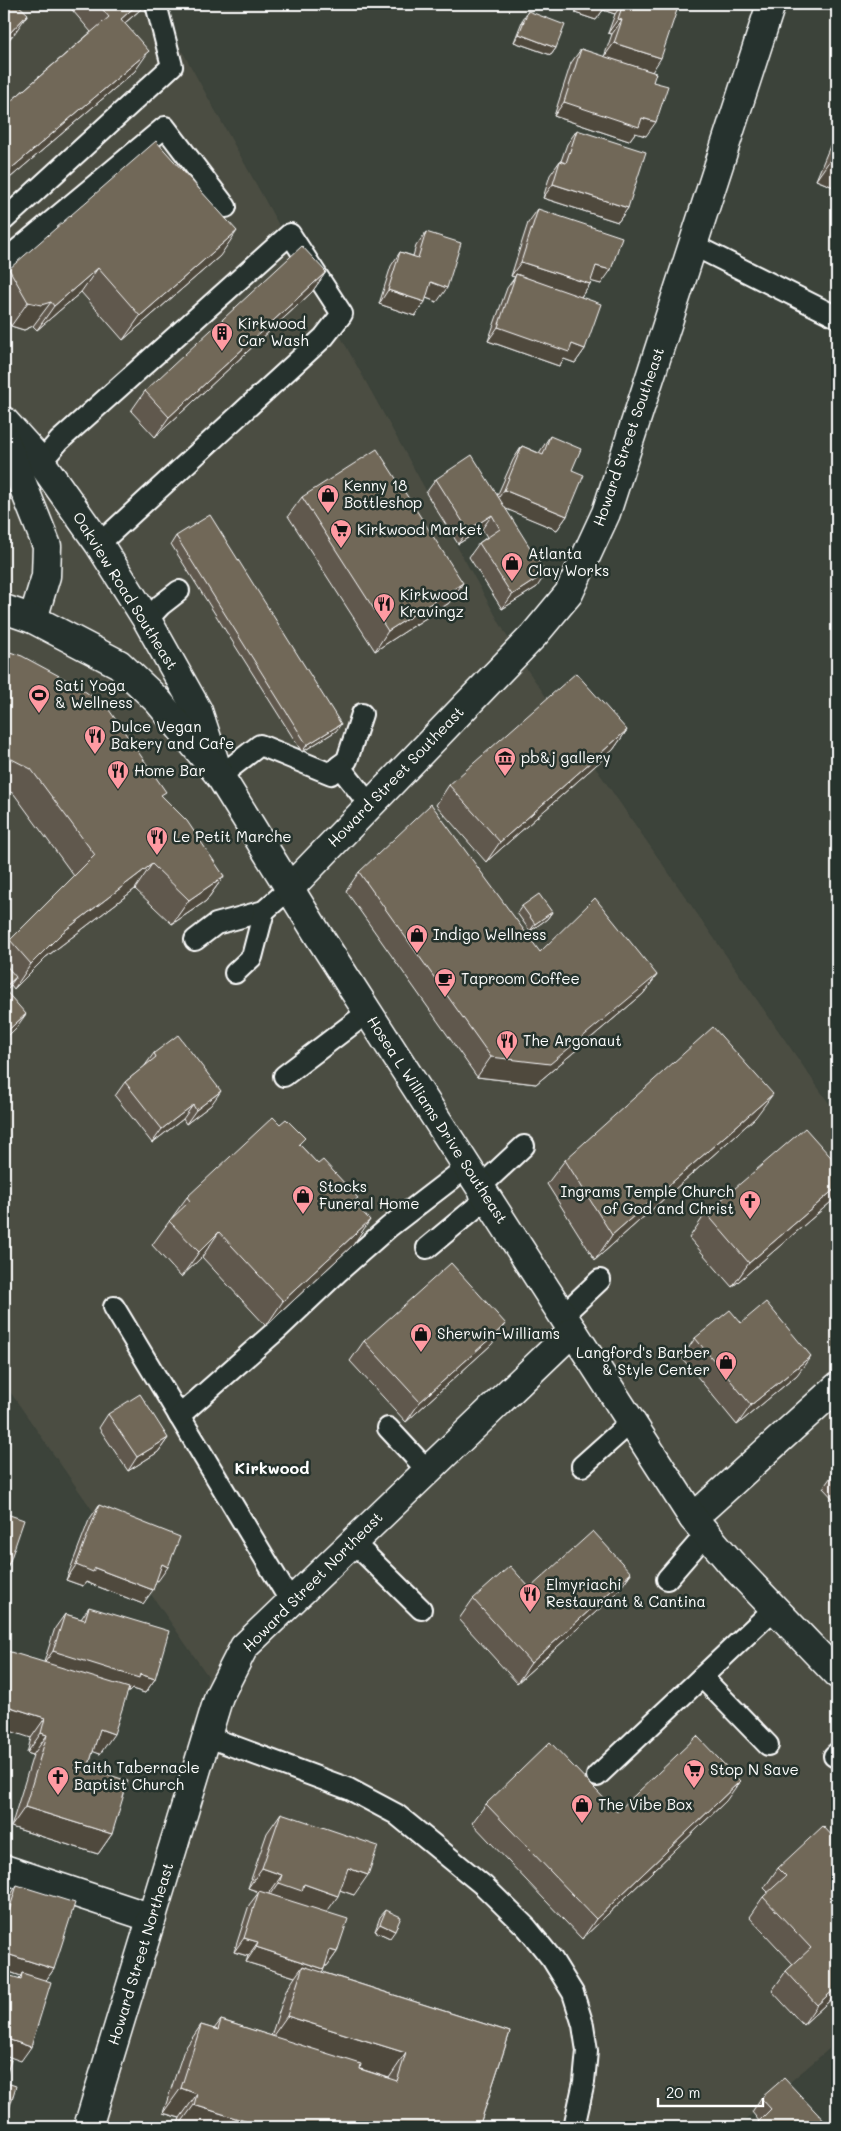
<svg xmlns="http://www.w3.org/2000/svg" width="841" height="2131" font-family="Mali,sans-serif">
	<rect width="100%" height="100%" fill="#3c433a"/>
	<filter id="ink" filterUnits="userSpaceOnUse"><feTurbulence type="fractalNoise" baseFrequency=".02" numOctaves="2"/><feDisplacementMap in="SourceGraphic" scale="10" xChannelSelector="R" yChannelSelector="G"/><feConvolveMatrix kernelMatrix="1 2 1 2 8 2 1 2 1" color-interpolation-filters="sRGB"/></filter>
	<g filter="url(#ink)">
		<!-- built -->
		<polygon fill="#4c4e43" points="4,4 156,4 519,658 837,1115 837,2042 737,2127 73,2127 208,1676 4,1383"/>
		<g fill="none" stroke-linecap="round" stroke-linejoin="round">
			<!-- service casing -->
			<g stroke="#fff" stroke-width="24">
				<g id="service">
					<polyline points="4,220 172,66 156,4"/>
					<polyline points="693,245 837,317"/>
					<polyline points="4,261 165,127 226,207"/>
					<polyline points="41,462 59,441 290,234 342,314 324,337 99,544"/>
					<polyline points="147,620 161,605 179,591"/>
					<polyline points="339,766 347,760 362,714"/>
					<polyline points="220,776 260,745 331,774 339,766 369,804"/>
					<polyline points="195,940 216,924 264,911 289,889"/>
					<polyline points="235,973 252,957 264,911"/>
					<polyline points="284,1076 368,1012"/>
					<polyline points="480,1187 524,1146"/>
					<polyline points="427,1248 487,1198"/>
					<polyline points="114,1307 291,1602"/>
					<polyline points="563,1315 600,1280"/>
					<polyline points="179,1416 278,1329 338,1272 389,1227 467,1167"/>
					<polyline points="388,1428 427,1470"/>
					<polyline points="582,1466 631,1422"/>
					<polyline points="353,1542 421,1609"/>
					<polyline points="667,1579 706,1534"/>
					<polyline points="702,1677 768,1745"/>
					<polyline points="206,1736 349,1789 396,1814 484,1886 527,1928 552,1959 573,1993 583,2025 587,2051 584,2082 574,2127"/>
					<polyline points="834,1756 837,1753"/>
					<polyline points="597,1776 775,1608"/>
				</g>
			</g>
			<!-- minor casing -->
			<g stroke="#fff" stroke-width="31">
				<g id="minor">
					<polyline points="4,421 41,462 99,544 147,620 198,711 219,775"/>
					<polyline points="4,438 47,546 46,576 33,619"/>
					<polyline points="289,889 534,635 569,593 606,513 771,4"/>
					<polyline points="693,1518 837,1387"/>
					<polyline points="4,1869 152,1918"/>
				</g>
			</g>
			<!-- tertiary casing -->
			<g stroke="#fff" stroke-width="31">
				<g id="tertiary">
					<polyline points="4,609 33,619 119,664 158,701 220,776 317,933 693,1518 731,1563 837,1674"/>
					<polyline points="88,2127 219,1696 244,1647 573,1331"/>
				</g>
			</g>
			<!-- service -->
			<use href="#service" stroke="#26332d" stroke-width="20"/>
			<!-- minor -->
			<use href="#minor" stroke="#26332d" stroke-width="28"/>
			<!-- tertiary -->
			<use href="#tertiary" stroke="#26332d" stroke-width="28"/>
		</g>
		<!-- wall -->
		<g fill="#61594d" stroke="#fff" fill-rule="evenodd">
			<polygon points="67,4 145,4 140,10 125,23 135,71 4,183 4,107 91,32"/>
			<polygon points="579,4 679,4 652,71 653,82 646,136 635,133 629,141 554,116 571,63 581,49 604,57 612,34 608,33 615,14 603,10 596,20 575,13"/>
			<polygon points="528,11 556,48 551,55 514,42 523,19"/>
			<polygon points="837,129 837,198 833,196 836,188 816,180"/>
			<polygon points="577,130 628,208 618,222 543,198 550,175 560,161 561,161 567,144"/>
			<polygon points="538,209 601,284 591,281 590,284 581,297 585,349 575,363 564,359 559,366 488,341 507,288 515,277 511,276 528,223"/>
			<polygon points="426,232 437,302 426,298 415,316 379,304 391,266 400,252 413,256 416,246"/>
			<polygon points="220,256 123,340 81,292 37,330 33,326 24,330 11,326 4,314 4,276 9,269"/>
			<polygon points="326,272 312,292 155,437 131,411 145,391"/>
			<polygon points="550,436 572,470 567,516 557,530 505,508 537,587 502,609 469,557 479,543 487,537 482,529 458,544 426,493 436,479 497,496 513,460 522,446 539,453"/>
			<polygon points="302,497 449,603 375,651 288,516"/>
			<polygon points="176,536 336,731 302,752 171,544"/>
			<polygon points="4,650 163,797 224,876 206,901 172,924 135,889 46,957 14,989 11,985 6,991 16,1028 4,1040 4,949 10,940 74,876 14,794 4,788"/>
			<polygon points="627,730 613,750 486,862 436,805 449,785"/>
			<polygon points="359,872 540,952 657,975 643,994 536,1084 477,1077 346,891"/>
			<polygon points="522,906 552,912 547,919 530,931 517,913"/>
			<polygon points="154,1053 211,1105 186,1124 183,1119 152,1143 115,1096 125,1082 144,1067"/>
			<polygon points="755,1118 595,1260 547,1184 565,1160"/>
			<polygon points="300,1145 354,1203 353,1245 266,1326 202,1257 181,1277 152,1245 187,1197"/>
			<polygon points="837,1164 837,1193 831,1202 732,1287 689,1238 706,1213"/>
			<polygon points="741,1323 797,1375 737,1425 682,1358 695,1338"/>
			<polygon points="364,1341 492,1344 406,1422 350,1361"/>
			<polygon points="108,1414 168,1438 158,1452 128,1471 99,1428"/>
			<polygon points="837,1470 837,1503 823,1488 833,1474"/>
			<polygon points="99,1505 158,1581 156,1580 143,1604 86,1582 83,1586 66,1580 89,1520"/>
			<polygon points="631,1573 617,1593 517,1683 459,1619 473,1599"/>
			<polygon points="89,1607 155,1679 145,1693 132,1689 129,1692 127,1692 100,1754 93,1751 88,1768 112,1834 98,1854 11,1827 33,1755 27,1753 31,1738 44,1662 55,1628 65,1614 81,1619"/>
			<polygon points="726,1801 582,1939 472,1823 486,1804 617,1812"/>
			<path d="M281,1813L354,1895L340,1890L326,1912L337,1952L327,1966H325L322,1972L510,2032L479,2127H177L180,2118L163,2113L184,2050L201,2025L214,2029L221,2020L271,2036L286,1991L295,1977L246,1962L248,1956L234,1952L249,1905L259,1892L248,1888L267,1833ZM360,2068L389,2078V2079L360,2069Z"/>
			<polygon points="837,1841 837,1994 803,2025 772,1991 786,1971 793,1964 749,1917 763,1897 768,1892 764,1888 778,1868"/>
			<polygon points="17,1885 54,1969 46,1980 21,2061 19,1978 21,1976 4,1970 4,1911 8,1899"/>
			<polygon points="386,1910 390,1938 375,1931 380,1917"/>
			<polygon points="761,2098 830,2127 759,2121 752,2112"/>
		</g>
		<!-- shaded-wall -->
		<g fill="#4f483e" stroke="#fff">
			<polygon points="138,4 145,4 140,10 107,38 121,19"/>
			<polygon points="582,4 622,4 615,14 603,10 596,20 575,13"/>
			<polygon points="28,14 14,34 4,45 4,39"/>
			<polygon points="618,19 622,20 612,34 608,33"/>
			<polygon points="519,34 556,48 551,55 514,42"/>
			<polygon points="614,43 661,58 652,72 604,57"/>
			<polygon points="149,51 135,71 4,183 4,176 6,173"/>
			<polygon points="564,102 642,118 656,122 646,136 635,133 629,141 554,116"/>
			<polygon points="830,160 837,163 837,186 836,188 816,180"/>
			<polygon points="553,184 628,208 618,222 543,198"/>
			<polygon points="837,189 837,198 833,196"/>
			<polygon points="237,231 220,256 123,340 140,316"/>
			<polygon points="521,262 590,284 580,298 516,274 515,277 511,276"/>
			<polygon points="596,266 611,270 601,284 586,280"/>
			<polygon points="98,268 81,292 37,330 54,306"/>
			<polygon points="326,272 312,292 155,437 169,417"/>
			<polygon points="431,282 447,288 437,302 421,296"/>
			<polygon points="388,290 425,302 415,316 379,304"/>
			<polygon points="28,302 51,302 33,326 24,330 11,326"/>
			<polygon points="498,327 572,344 585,349 575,363 564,359 559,366 488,341"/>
			<polygon points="504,490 567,516 557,530 494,504"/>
			<polygon points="492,515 482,529 458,544 468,530"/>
			<polygon points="546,573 537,587 502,609 512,595"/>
			<polygon points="463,583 449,603 375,651 388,631"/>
			<polygon points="341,724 336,731 302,752 307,745"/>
			<polygon points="627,730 613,750 486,862 500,842"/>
			<polygon points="152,864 135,889 46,957 14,989 31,964 63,932"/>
			<polygon points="224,876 206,901 172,924 189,900"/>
			<polygon points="552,912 547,919 530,931 535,924"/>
			<polygon points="657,975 643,994 536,1084 477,1077 491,1057"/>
			<polygon points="16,977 6,991 4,988"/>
			<polygon points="26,1014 16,1028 4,1040 4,1034"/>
			<polygon points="221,1091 211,1105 186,1124 196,1110"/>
			<polygon points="773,1094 755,1118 595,1260 612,1235"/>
			<polygon points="193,1105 183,1119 152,1143 162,1129"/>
			<polygon points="837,1187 837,1193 831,1202 732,1287 749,1263"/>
			<polygon points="370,1220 353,1245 266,1326 283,1301"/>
			<polygon points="219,1232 202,1257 181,1277 199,1252"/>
			<polygon points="506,1324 492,1344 406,1422 420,1402"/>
			<polygon points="811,1356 797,1375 737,1425 751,1405"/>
			<polygon points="168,1438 158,1452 128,1471 137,1457"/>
			<polygon points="4,1562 9,1564 4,1572"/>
			<polygon points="162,1564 168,1567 158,1581 152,1578"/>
			<polygon points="76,1565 95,1568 153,1590 143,1604 86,1582 83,1586 66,1580"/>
			<polygon points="631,1573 617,1593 517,1683 531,1663"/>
			<polygon points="53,1651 140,1674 155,1679 145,1693 132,1689 129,1692 43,1665"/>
			<polygon points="4,1705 45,1718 31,1738 4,1729"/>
			<polygon points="100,1729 114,1734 100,1754 86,1749"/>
			<polygon points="41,1733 47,1735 33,1755 27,1753"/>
			<polygon points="740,1781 726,1801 582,1939 596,1919"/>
			<polygon points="25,1807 112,1834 98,1854 11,1827"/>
			<polygon points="262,1868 282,1875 268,1895 248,1888"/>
			<polygon points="348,1868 368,1875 354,1895 334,1888"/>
			<polygon points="279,1883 304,1884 338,1896 324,1916 265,1903"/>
			<polygon points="380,1924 395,1931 390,1938 375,1931"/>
			<polygon points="244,1938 258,1942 248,1956 234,1952"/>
			<polygon points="256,1947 324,1969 314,1984 303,1966 295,1977 246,1962"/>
			<polygon points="330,1950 337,1952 327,1966 320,1964"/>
			<polygon points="4,1953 54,1969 44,1983 22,1973 21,1976 4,1970"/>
			<polygon points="837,1987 837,1994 803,2025 817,2005"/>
			<polygon points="287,2016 406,2053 389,2078 270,2040"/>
			<polygon points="4,2038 31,2047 21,2061 4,2055"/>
			<polygon points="181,2088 197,2094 180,2118 163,2113"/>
			<polygon points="194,2105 264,2127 178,2127"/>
		</g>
		<!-- building -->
		<g fill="#716759" stroke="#fff">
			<polygon points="4,4 17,4 28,14 4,39"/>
			<polygon points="98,4 138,4 121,19 149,51 6,173 4,171 4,107 109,17"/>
			<polygon points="623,4 679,4 661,58 614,43 622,20 618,19"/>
			<polygon points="528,11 565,25 556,48 519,34"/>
			<polygon points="581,49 656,73 653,82 668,86 656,122 642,118 639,127 564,102"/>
			<polygon points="577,130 646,152 628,208 553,184 560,161 566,163"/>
			<polygon points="156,141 237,231 140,316 98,268 54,306 51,302 41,305 28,302 9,269"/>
			<polygon points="837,142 837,163 830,160"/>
			<polygon points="538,209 622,237 611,270 596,266 590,284 521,262"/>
			<polygon points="426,232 461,243 447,288 431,282 425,302 388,290 400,252 418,258"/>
			<polygon points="302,246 326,272 169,417 145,391"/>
			<polygon points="516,274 601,304 585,349 572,344 569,352 498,327"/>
			<polygon points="550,436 581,449 572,470 584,475 567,516 504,490 522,446 543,455"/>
			<polygon points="377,449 463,583 388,631 302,497"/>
			<polygon points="472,455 546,573 512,595 479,543 500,529 492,515 468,530 436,479"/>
			<polygon points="210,515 341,724 307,745 176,536"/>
			<polygon points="4,650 22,656 76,685 107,707 166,792 161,795 187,821 224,876 189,900 152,864 63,932 31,964 10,940 95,855 31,769 4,755"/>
			<polygon points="576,673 627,730 500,842 449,785"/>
			<polygon points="431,804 540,952 595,898 657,975 550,1064 491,1057 359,872"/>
			<polygon points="539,894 552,912 535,924 522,906"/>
			<polygon points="4,963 16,977 4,988"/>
			<polygon points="4,989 26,1014 4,1034"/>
			<polygon points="713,1027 773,1094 612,1235 565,1160"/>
			<polygon points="178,1035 221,1091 196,1110 193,1105 162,1129 125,1082 156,1057 154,1053"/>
			<polygon points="273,1117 280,1124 286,1119 305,1138 299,1144 318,1164 323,1160 358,1198 353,1202 370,1220 283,1301 219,1232 199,1252 169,1221 190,1201 187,1197"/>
			<polygon points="805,1128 837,1164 837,1187 749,1263 706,1213"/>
			<polygon points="451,1263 506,1324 420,1402 364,1341"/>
			<polygon points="766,1302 811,1356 751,1405 695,1338 730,1310 741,1323"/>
			<polygon points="140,1394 168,1438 137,1457 108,1414"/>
			<polygon points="837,1470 837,1479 833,1474"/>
			<polygon points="99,1505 180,1537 168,1567 162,1564 153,1590 95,1568 93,1572 76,1565"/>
			<polygon points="4,1513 24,1520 9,1564 4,1562"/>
			<polygon points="593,1531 631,1573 531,1663 473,1599 510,1566 530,1588"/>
			<polygon points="89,1607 169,1631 155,1679 140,1674 139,1678 53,1651 65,1614 85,1620"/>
			<polygon points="4,1650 129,1688 114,1734 100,1729 88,1768 128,1781 112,1834 25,1807 47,1735 41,1733 45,1718 4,1705"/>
			<polygon points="697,1736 740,1781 596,1919 486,1804 550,1742 617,1812"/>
			<polygon points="281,1813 378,1846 368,1875 348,1868 338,1896 304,1884 302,1891 279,1883 282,1875 262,1868"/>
			<polygon points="823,1826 837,1841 837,1987 817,2005 786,1971 811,1948 763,1897 786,1876 778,1868"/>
			<polygon points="17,1885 75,1903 54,1969 4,1953 4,1927"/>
			<polygon points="259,1891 348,1919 337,1952 330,1950 324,1969 256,1947 258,1942 244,1938"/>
			<polygon points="386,1910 401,1917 395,1931 380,1924"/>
			<polygon points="303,1966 510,2032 479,2127 264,2127 194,2105 197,2094 181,2088 201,2025 218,2030 221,2020 361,2064 360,2069 397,2081 406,2053 287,2016"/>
			<polygon points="22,1973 51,1982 31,2047 4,2038 4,1974 21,1979"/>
			<polygon points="4,2058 11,2060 4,2082 16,2086 7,2116 4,2115"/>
			<polygon points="784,2078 830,2127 753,2127 771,2109 761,2098"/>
		</g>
	</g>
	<!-- icons -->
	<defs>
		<g id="building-pin" transform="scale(1.125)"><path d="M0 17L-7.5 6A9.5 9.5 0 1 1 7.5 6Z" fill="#ff9aa2" stroke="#26332d"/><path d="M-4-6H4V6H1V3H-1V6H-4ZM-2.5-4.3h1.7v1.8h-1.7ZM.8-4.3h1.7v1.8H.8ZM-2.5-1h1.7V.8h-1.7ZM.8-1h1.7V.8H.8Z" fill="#111"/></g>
		<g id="shop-pin" transform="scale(1.125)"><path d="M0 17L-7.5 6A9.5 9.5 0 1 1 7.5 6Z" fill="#ff9aa2" stroke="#26332d"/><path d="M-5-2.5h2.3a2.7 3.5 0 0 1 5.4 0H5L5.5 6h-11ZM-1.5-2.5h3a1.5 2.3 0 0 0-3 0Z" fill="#111"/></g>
		<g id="supermarket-pin" transform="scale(1.125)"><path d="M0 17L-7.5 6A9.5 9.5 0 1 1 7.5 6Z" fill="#ff9aa2" stroke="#26332d"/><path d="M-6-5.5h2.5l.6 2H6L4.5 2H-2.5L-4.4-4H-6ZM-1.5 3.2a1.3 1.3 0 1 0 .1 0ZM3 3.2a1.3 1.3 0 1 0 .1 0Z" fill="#111"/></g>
		<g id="restaurant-pin" transform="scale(1.125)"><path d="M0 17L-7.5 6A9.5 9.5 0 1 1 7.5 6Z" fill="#ff9aa2" stroke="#26332d"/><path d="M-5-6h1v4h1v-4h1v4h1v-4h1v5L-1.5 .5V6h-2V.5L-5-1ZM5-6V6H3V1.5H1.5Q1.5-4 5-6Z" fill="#111"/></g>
		<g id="stadium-pin" transform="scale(1.125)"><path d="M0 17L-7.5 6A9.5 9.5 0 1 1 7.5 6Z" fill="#ff9aa2" stroke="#26332d"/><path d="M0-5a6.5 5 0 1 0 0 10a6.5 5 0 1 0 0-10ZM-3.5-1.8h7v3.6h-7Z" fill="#111"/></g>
		<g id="museum-pin" transform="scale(1.125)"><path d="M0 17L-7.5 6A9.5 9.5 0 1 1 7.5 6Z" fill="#ff9aa2" stroke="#26332d"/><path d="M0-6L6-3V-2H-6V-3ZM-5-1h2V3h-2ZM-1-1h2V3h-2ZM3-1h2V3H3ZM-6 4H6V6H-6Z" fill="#111"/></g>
		<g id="cafe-pin" transform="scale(1.125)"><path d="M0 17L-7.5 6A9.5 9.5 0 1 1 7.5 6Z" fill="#ff9aa2" stroke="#26332d"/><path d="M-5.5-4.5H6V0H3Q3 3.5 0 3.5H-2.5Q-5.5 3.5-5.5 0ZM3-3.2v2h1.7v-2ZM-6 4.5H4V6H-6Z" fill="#111"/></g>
		<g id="church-pin" transform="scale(1.125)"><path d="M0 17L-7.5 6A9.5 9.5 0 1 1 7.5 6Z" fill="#ff9aa2" stroke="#26332d"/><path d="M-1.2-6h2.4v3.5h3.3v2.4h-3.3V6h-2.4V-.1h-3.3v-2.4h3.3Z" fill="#111"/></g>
	</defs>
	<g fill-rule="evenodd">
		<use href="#building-pin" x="222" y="333"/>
		<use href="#shop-pin" x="328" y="495"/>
		<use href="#supermarket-pin" x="341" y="530"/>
		<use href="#shop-pin" x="512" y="563"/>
		<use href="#restaurant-pin" x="384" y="604"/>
		<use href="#stadium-pin" x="39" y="695"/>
		<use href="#restaurant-pin" x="95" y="736"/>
		<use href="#museum-pin" x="505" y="758"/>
		<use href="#restaurant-pin" x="118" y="771"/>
		<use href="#restaurant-pin" x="157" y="837"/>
		<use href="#shop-pin" x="417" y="935"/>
		<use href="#cafe-pin" x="445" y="979"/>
		<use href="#restaurant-pin" x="507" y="1041"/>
		<use href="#shop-pin" x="303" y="1196"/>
		<use href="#church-pin" x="750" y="1201"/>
		<use href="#shop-pin" x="421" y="1334"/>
		<use href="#shop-pin" x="726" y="1362"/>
		<use href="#restaurant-pin" x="530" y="1594"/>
		<use href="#supermarket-pin" x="694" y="1770"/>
		<use href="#church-pin" x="58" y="1777"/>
		<use href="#shop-pin" x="582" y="1805"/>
	</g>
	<g text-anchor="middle" stroke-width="5" stroke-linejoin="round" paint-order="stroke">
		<!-- poi labels -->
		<g font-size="15" fill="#fff" stroke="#26332d" text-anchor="start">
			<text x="238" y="329">Kirkwood<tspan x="238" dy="17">Car Wash</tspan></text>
			<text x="344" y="491">Kenny 18<tspan x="344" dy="17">Bottleshop</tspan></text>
			<text x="357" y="535">Kirkwood Market</text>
			<text x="528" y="559">Atlanta<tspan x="528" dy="17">Clay Works</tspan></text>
			<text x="400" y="600">Kirkwood<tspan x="400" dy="17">Kravingz</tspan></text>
			<text x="55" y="691">Sati Yoga<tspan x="55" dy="17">&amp; Wellness</tspan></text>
			<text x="111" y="732">Dulce Vegan<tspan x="111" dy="17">Bakery and Cafe</tspan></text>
			<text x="521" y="763">pb&amp;j gallery</text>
			<text x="134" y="776">Home Bar</text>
			<text x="173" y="842">Le Petit Marche</text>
			<text x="433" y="940">Indigo Wellness</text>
			<text x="461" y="984">Taproom Coffee</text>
			<text x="523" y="1046">The Argonaut</text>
			<text x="319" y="1192">Stocks<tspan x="319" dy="17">Funeral Home</tspan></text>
			<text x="734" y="1197" text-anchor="end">Ingrams Temple Church<tspan x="734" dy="17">of God and Christ</tspan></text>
			<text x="437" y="1339">Sherwin-Williams</text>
			<text x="710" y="1358" text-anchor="end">Langford's Barber<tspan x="710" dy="17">&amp; Style Center</tspan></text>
			<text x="546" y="1590">Elmyriachi<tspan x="546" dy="17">Restaurant &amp; Cantina</tspan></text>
			<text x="74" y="1773">Faith Tabernacle<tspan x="74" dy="17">Baptist Church</tspan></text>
			<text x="710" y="1775">Stop N Save</text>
			<text x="598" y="1810">The Vibe Box</text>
		</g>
		<!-- street labels -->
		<g font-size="15" fill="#fff" stroke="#26332d">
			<text transform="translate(629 437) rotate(-71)" y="5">Howard Street Southeast</text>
			<text transform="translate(125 591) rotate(58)" y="5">Oakview Road Southeast</text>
			<text transform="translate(396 777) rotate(-46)" y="5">Howard Street Southeast</text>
			<text transform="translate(437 1120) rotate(57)" y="5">Hosea L Williams Drive Southeast</text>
			<text transform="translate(313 1582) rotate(-45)" y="5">Howard Street Northeast</text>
			<text transform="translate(141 1954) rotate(-73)" y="5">Howard Street Northeast</text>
		</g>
		<!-- neighbourhood labels -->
		<g font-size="16" font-weight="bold" fill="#fff" stroke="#26332d">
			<text x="272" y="1474">Kirkwood</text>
		</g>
	</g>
	<!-- margin -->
	<rect width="841" height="2131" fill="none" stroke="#26332d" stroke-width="20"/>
	<rect x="10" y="10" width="821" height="2111" fill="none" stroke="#fff" stroke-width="2" filter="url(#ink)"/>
	<!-- scale -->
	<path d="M658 2098v8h105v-8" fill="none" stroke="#ffffff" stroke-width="2.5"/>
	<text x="666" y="2098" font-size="15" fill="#ffffff" stroke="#26332d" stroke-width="4" paint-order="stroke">20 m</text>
</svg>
